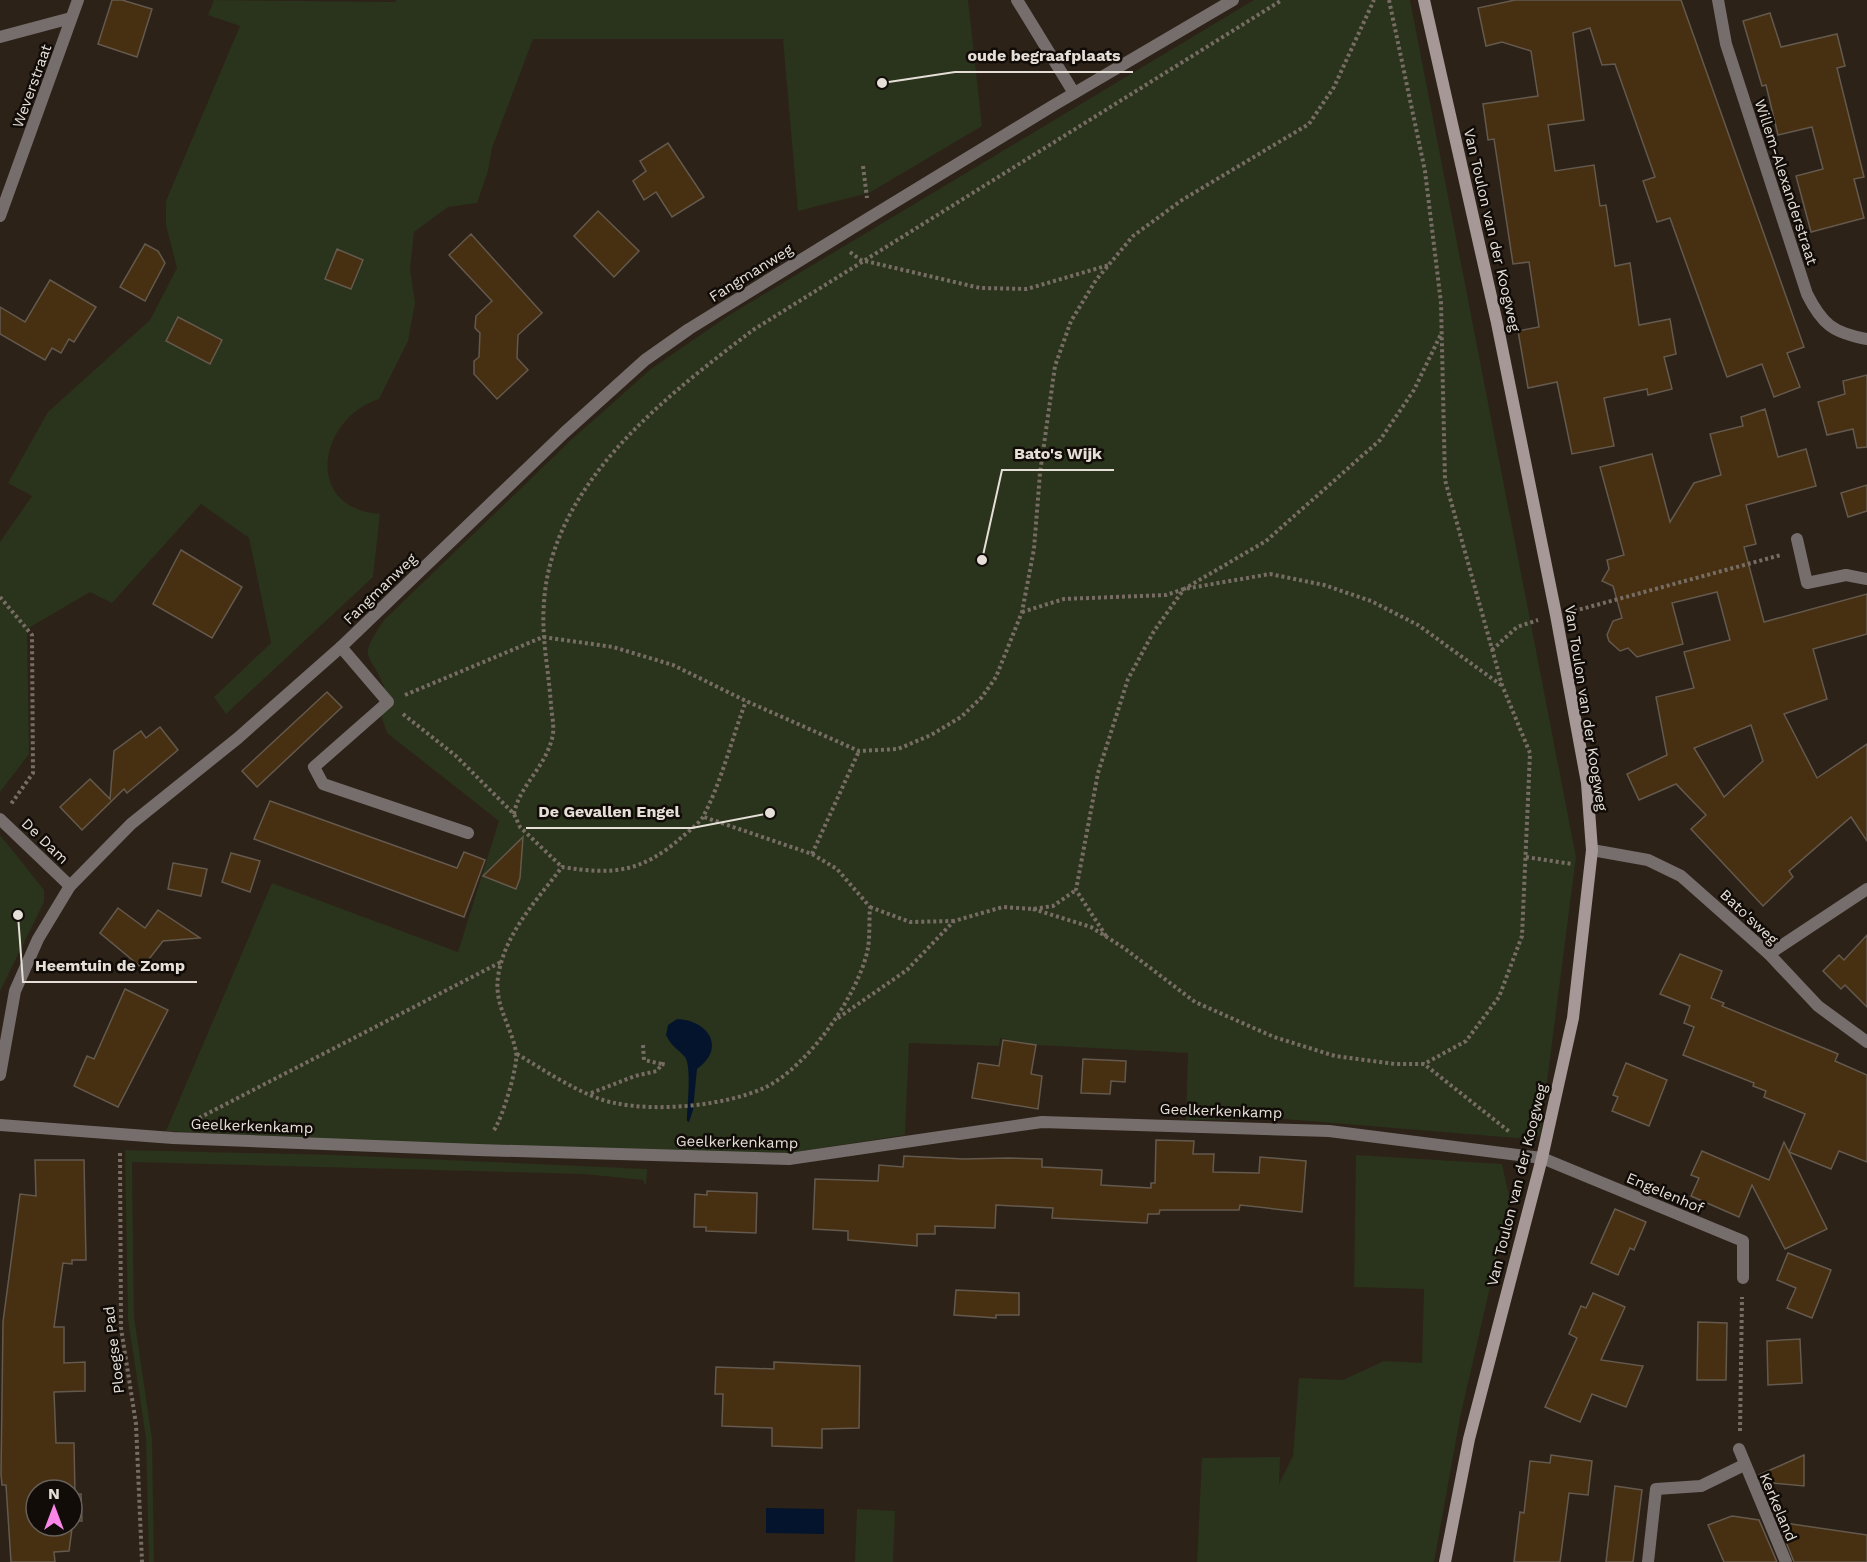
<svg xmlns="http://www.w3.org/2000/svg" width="1867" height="1562" font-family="'Work Sans',sans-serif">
	<rect width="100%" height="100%" fill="#2d2218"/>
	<!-- green -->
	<g fill="#2a331b">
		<path d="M214,0L395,2L396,0H968L982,126L869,193L798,211L783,39H533L492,148L488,171L477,203L448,207L414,232L410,269L415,303L408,341L379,399C319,418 302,508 380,514L373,577L226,714L214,697L271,643L249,538L201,504L112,603L90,592L27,629L29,754L0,792V542L32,496L8,483L48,412L150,320L177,268L166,225V201L240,26L208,15Z"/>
		<path d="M1254,0H1410L1576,857L1540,1136L1516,1138L1284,1119L1186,1120L1188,1053L1036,1045L1000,1038L999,1046L909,1043L905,1135L789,1153L476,1146L166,1131L272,883L458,952L499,821L387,733L379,709L385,689C370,650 356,662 384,620L571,440L651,369L731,314Z"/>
		<polygon points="0,835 44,890 44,902 0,991"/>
		<polygon points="125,1150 334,1155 647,1169 646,1186 643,1180 584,1174 132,1162 134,1317 152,1439 154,1562 149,1562 146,1438 128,1319"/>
		<polygon points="1356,1155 1502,1164 1510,1200 1460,1418 1434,1562 1197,1562 1202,1458 1280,1457 1279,1484 1293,1456 1299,1378 1343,1380 1384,1361 1422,1363 1424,1289 1354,1287"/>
		<polygon points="857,1509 895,1511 893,1562 855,1562"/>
	</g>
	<!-- water -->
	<g fill="#04142d">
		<path d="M677,1019C708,1020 727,1048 697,1069L693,1110L689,1122L687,1121C687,1108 692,1067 685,1057C678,1049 671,1046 666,1035L668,1025Z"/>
		<polygon points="766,1508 824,1509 824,1534 766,1533"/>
	</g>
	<!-- building -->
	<g fill="#472f12" stroke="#64594d" stroke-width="1.5" fill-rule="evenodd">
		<polygon points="112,0 122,0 152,9 137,57 98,44"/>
		<polygon points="1515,0 1681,0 1804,347 1787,353 1800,387 1774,397 1762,364 1727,377 1670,218 1657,222 1643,181 1655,177 1615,64 1602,65 1590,28 1573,33 1584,120 1548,125 1555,171 1594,165 1600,206 1606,205 1615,266 1630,263 1639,325 1670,319 1676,354 1664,357 1672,389 1648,395 1647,389 1604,398 1614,446 1572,454 1557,382 1528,388 1518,331 1539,327 1529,262 1513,264 1494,139 1488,140 1483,104 1538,96 1531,51 1502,42 1486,46 1478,8"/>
		<polygon points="1770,13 1781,47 1837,34 1845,66 1837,68 1864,177 1854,179 1864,218 1811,232 1796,176 1823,169 1812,127 1778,135 1766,85 1762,86 1743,21"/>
		<polygon points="668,143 704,197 672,217 656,192 644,200 633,181 646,171 640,161"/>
		<polygon points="598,211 639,251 614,277 574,236"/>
		<polygon points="471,234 542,313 518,335 517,358 528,370 497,399 474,374 474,361 479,357 480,333 475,328 476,316 492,301 449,255"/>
		<polygon points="145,244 158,251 165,263 145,301 120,287"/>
		<polygon points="337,249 363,260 351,289 325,279"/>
		<polygon points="50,280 96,307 74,342 69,339 61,353 52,348 45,360 0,334 0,307 25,322"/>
		<polygon points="178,317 222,340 210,364 166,341"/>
		<polygon points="1867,375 1867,447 1857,448 1853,429 1827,435 1818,402 1845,394 1843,381"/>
		<path d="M1765,409L1778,457L1806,449L1816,486L1746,505L1756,544L1744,547L1764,622L1867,594V634L1813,649L1827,699L1784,714L1817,778L1867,744V841L1851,817L1789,871L1793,877L1763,906L1691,829L1706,815L1676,784L1639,800L1627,774L1667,755L1656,697L1694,688L1684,652L1730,640L1717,592L1672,603L1683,644L1637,657L1628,648L1620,651L1609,641L1607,635L1613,621L1622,618L1613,586L1602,581L1609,569L1607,560L1624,555L1600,467L1652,454L1670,522L1694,483L1721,475L1710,434L1743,426L1741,417ZM1751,725L1763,761L1724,797L1694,748Z"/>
		<polygon points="1867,485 1867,511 1848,517 1841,493"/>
		<polygon points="181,550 242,587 212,638 153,604"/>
		<polygon points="327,692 342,707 257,787 242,771"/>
		<polygon points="160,727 178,750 127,793 124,789 82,830 60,807 90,779 110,799 114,751 141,731 146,738"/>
		<polygon points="270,801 457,868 464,852 485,860 464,917 254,839"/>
		<polygon points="523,837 520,878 516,889 483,876"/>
		<polygon points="231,853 260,861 250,892 222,882"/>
		<polygon points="173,863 207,869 201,896 168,889"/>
		<polygon points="118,908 145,928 158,910 200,938 163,941 142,968 100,933"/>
		<polygon points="1867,935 1867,1007 1845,985 1841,989 1823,971 1839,955 1844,960"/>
		<polygon points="1680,954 1722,971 1711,998 1724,1003 1722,1006 1838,1054 1835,1061 1867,1075 1867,1162 1839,1151 1831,1169 1789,1152 1805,1114 1764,1097 1766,1091 1753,1086 1754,1083 1683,1055 1694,1027 1684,1023 1690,1006 1660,994"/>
		<polygon points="125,989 168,1010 118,1107 74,1086 87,1056 94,1059"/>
		<polygon points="1003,1040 1036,1045 1031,1074 1042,1076 1038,1109 972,1098 978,1063 999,1066"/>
		<polygon points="1083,1059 1126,1061 1125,1082 1111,1081 1110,1094 1081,1093"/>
		<polygon points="1626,1063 1667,1080 1649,1126 1612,1111 1618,1097 1613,1095"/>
		<polygon points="1156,1140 1194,1141 1193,1154 1214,1154 1213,1172 1259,1173 1260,1157 1306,1161 1302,1212 1240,1205 1239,1210 1160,1210 1159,1214 1148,1214 1147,1223 1052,1218 1053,1208 996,1205 995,1228 935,1226 935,1234 917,1234 917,1246 848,1240 848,1231 813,1229 815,1179 878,1181 879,1165 903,1167 904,1156 964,1159 1009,1158 1042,1159 1042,1167 1102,1170 1101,1185 1151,1188 1151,1183 1155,1183"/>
		<polygon points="1784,1142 1827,1229 1785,1249 1752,1185 1739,1217 1691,1196 1699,1178 1691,1175 1702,1151 1769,1180"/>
		<path d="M35,1160H84L86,1260H72V1264L63,1263L54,1327H64V1363L85,1362V1391L54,1392L56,1443H74L75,1494H81L82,1521H73L69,1551L54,1552L55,1562H11L6,1485H2L1,1474L3,1322L20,1194L36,1196ZM36,1490H72V1526H36Z"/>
		<polygon points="707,1191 757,1193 756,1233 706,1231 706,1227 694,1227 695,1194 707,1195"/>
		<polygon points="1615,1209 1646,1222 1634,1250 1630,1248 1618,1275 1591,1263"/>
		<polygon points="1788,1253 1831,1270 1812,1318 1787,1308 1796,1288 1777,1280"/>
		<polygon points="956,1290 1019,1293 1019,1315 996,1315 996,1318 954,1315"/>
		<polygon points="1593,1293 1625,1307 1601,1360 1643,1366 1626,1407 1592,1394 1580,1422 1545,1407 1577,1338 1569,1334 1581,1306 1586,1308"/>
		<polygon points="1698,1322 1727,1323 1726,1380 1697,1380"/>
		<polygon points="1800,1339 1802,1383 1768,1385 1767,1341"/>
		<polygon points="774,1362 860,1366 859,1428 822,1429 822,1448 772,1446 772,1428 722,1426 723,1394 715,1394 716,1367 774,1369"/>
		<polygon points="1551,1455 1592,1461 1588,1495 1569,1493 1560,1562 1514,1562 1520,1512 1524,1513 1530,1461 1550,1463"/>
		<polygon points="1804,1455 1804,1486 1762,1482 1759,1475"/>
		<polygon points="1615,1486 1642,1490 1633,1562 1606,1562"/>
		<polygon points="1732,1516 1759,1520 1777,1562 1724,1562 1708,1525"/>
		<polygon points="1778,1522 1867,1535 1867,1562 1794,1562"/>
	</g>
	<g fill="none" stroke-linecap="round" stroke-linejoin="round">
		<!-- path -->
		<g stroke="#776d64" stroke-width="4" stroke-dasharray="3 3" stroke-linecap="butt">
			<polyline points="1389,0 1425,171 1441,303 1445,480 1502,685 1530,753 1522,936 1499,997 1466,1041 1424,1064"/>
			<polyline points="863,166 867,198"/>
			<polyline points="850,252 861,260 980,288 1027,289 1109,265"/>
			<polyline points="0,597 32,635 33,773 11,804"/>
			<polyline points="1574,611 1781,555"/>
			<polyline points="1022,612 1064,599 1166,595 1184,589 1270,574 1324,585 1371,601 1418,625 1501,685"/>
			<polyline points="1492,650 1517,627 1538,620"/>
			<polyline points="405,695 543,637 613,647 673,665 746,701 859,751 898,749 931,735 961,717 982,697 996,677 1022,612 1034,549 1040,473 1055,366 1071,321 1096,280 1133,236 1182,200 1309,124 1334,87 1374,0"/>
			<polyline points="403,714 456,756 514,814 520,827 562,867"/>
			<path d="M514,814C519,785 547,767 553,734C554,725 552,715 551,706C549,671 541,638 544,602C552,483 665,397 753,330L1282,0"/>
			<polyline points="812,854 859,751"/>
			<polyline points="1526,857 1572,864"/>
			<polyline points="870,907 910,922 953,921"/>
			<polyline points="1033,909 1091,927 1124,948 1195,1002 1274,1037 1335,1056 1395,1064 1424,1064 1511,1133"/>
			<polyline points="1106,936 1076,890 1098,773 1128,679 1154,631 1184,589 1266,541 1380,440 1414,390 1441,334"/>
			<polyline points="838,1018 907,970 954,921 1003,907 1033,909 1053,906 1076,890"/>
			<polyline points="643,1045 644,1060 662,1064"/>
			<path d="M517,1054C544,1070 585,1098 615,1103C657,1112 724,1106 764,1088C807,1068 859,995 868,948C870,935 869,920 870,907L837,869L812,854L704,817"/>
			<polyline points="591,1093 635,1076 657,1071 662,1064 667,1065"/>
			<polyline points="199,1118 501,962"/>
			<path d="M494,1130C502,1119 519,1064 516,1052C511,1025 494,1005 498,977C504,934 537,900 562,867C613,875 641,873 682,837C689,831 700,823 704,815C722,780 732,738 746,701"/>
			<polyline points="120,1153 121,1328 136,1424 142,1562"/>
			<polyline points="1740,1431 1742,1297"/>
		</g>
		<!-- lane -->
		<g stroke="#766e6d" stroke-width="12">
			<polyline points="1017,0 1074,93"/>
			<polyline points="341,647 388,702 314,767 323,784 468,833"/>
		</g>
		<!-- street -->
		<g stroke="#766e6d" stroke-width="12">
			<path d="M1718,0L1726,44L1807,294C1822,324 1833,333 1867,339"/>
			<polyline points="0,37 71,18"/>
			<polyline points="0,216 78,0"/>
			<polyline points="1797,539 1807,583 1846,575 1867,579"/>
			<polyline points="0,819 70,886"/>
			<polyline points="1592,850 1648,860 1681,876 1769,954 1818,1006 1867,1042"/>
			<polyline points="1769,954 1867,889"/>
			<polyline points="0,1075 15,991 38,939 70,886 131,824 238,738 341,647 564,433 645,360 689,329 872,216 1054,105 1233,0"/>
			<polyline points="0,1125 173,1138 478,1150 789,1159 1042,1122 1329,1131 1542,1158 1743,1241 1743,1278"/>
			<polyline points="1739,1449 1786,1562"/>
			<polyline points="1648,1562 1656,1489 1701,1486 1744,1465"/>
		</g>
		<!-- secondary -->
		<polyline stroke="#a59896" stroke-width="12" points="1424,0 1497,323 1556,615 1587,783 1592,850 1573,1018 1542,1158 1469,1439 1445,1562"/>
	</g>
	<g text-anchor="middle" stroke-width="5" stroke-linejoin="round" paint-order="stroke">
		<!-- street labels -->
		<g font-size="15" fill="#e6dfd8" stroke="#110c08">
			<text transform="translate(32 86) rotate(-70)" y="5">Weverstraat</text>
			<text transform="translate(1786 182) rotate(72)" y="5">Willem-Alexanderstraat</text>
			<text transform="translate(1492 230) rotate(77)" y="5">Van Toulon van der Koogweg</text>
			<text transform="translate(751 273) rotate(-32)" y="5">Fangmanweg</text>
			<text transform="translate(380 589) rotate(-44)" y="5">Fangmanweg</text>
			<text transform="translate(1586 708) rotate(81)" y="5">Van Toulon van der Koogweg</text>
			<text transform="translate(45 841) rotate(44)" y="5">De Dam</text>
			<text transform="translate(1749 917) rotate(43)" y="5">Bato'sweg</text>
			<text transform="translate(1221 1111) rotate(2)" y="5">Geelkerkenkamp</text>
			<text transform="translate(252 1126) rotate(2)" y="5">Geelkerkenkamp</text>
			<text transform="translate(737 1142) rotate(1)" y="5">Geelkerkenkamp</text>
			<text transform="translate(1517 1185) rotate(-76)" y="5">Van Toulon van der Koogweg</text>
			<text transform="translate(1665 1193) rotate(23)" y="5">Engelenhof</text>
			<text transform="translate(114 1350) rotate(-97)" y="5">Ploegse Pad</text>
			<text transform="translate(1778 1507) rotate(67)" y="5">Kerkeland</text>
		</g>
	</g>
	<!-- callouts -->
	<path fill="none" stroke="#e6dfd8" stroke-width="2" d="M882 83L955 72H1133M982 560L1002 470H1114M770 813L692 828H526M18 915L23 982H197"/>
	<g fill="#e6dfd8" stroke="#110c08" stroke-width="2">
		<circle cx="882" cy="83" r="6"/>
		<circle cx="982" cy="560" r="6"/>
		<circle cx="770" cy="813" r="6"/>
		<circle cx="18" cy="915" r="6"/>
	</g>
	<g font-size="16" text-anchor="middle" font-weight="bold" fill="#e6dfd8" stroke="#110c08" stroke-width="5" stroke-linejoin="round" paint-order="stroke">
		<text x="1044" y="61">oude begraafplaats</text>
		<text x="1058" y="459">Bato's Wijk</text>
		<text x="609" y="817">De Gevallen Engel</text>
		<text x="110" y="971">Heemtuin de Zomp</text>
	</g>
	<!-- north arrow -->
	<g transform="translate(54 1508)"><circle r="28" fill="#110c08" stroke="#66605b" stroke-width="1.5"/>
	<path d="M0-4.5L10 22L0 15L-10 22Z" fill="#fa87e7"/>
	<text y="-9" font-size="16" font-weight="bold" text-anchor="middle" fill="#e6dfd8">N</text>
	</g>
</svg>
